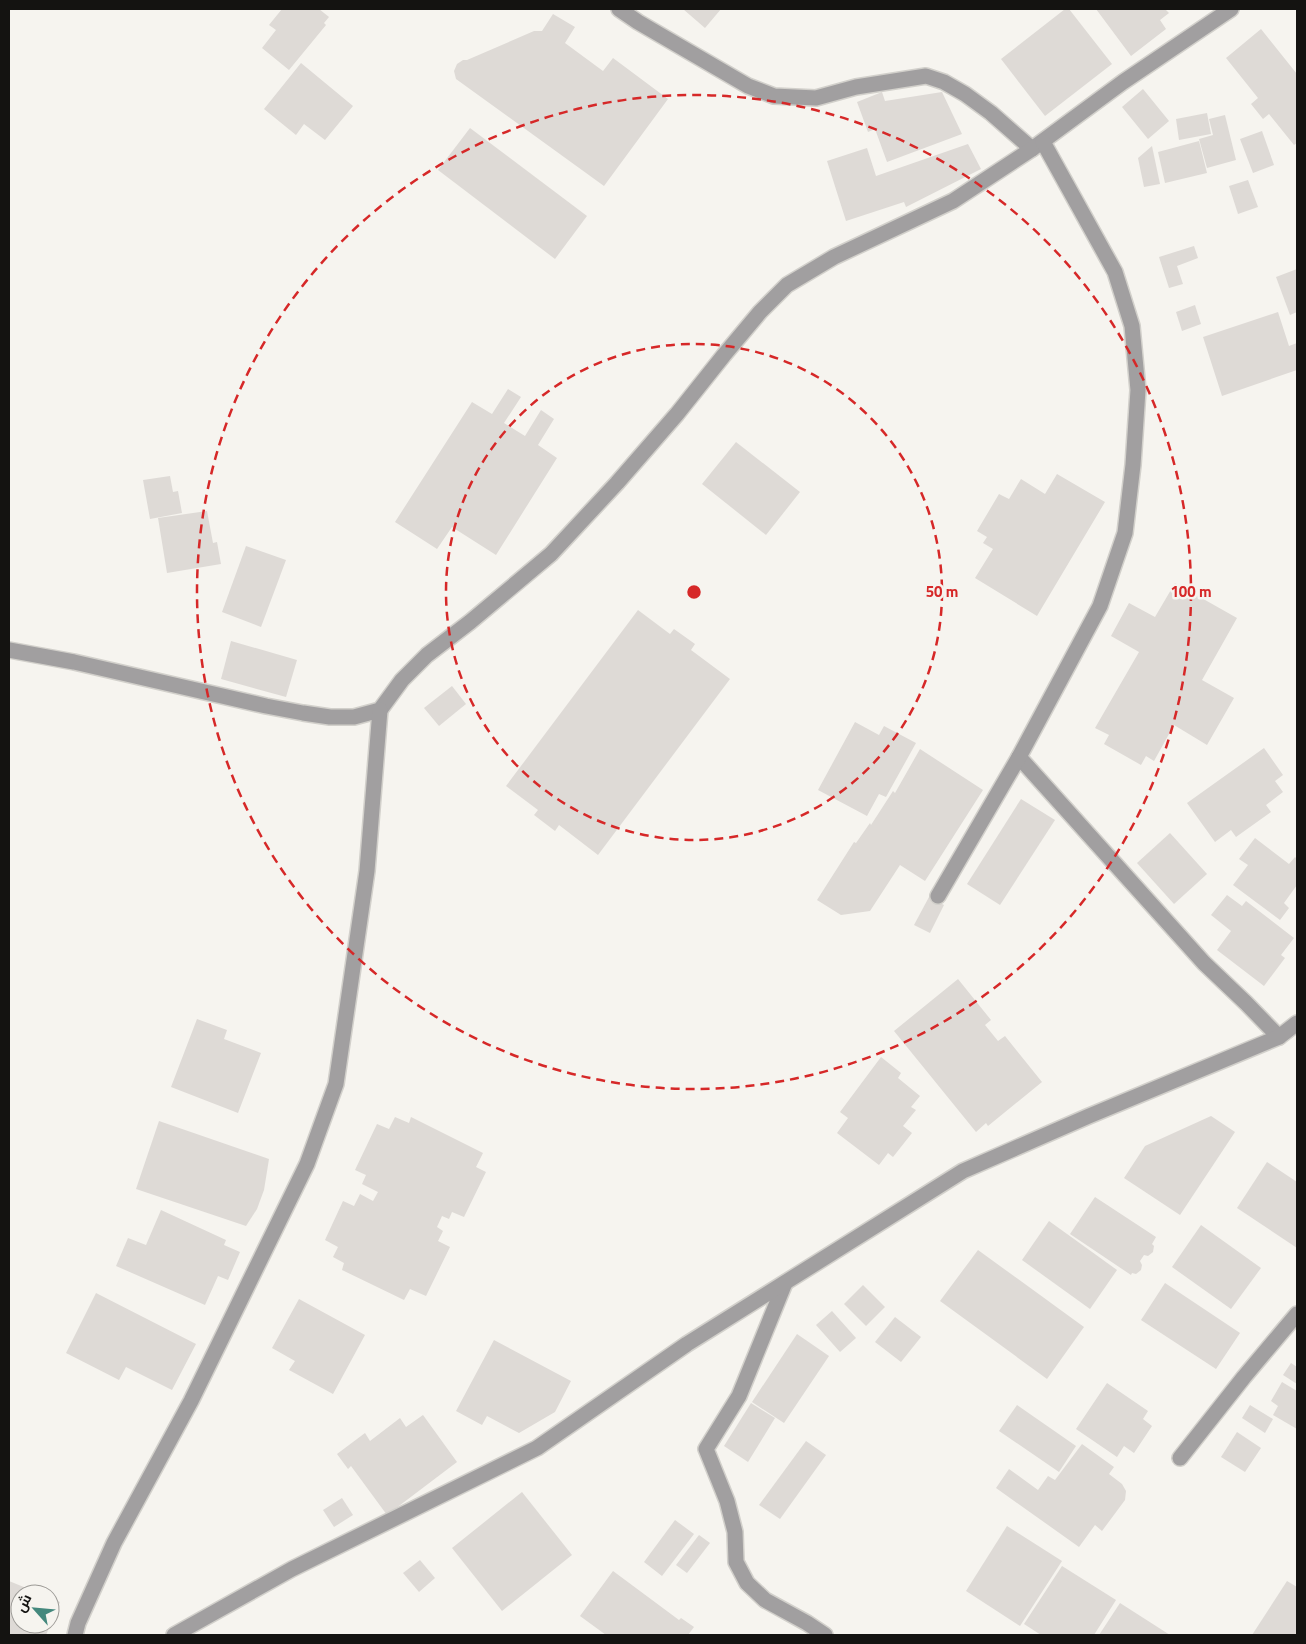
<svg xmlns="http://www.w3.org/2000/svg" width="1306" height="1644" font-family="'Titillium Web',Cairo,sans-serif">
	<rect width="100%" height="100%" fill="#f6f4ef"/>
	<!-- building -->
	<g fill="#dedad6">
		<polygon points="282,9 319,9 329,17 324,23 326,25 289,70 262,48 276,30 269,25"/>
		<polygon points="683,9 721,9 705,28"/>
		<polygon points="1065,9 1069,9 1112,64 1045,116 1001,59"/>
		<polygon points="1096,9 1165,9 1169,13 1160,20 1166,29 1131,56"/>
		<polygon points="553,14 575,27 565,43 603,71 613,58 668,99 604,186 456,79 454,71 457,64 463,60 467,60 534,31 542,31"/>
		<polygon points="1261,29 1297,74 1297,143 1294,145 1269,114 1263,119 1251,104 1258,98 1226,58"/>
		<polygon points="301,63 353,106 325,140 304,124 296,135 264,109"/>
		<polygon points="1143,89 1169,121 1148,139 1122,107"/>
		<polygon points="882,92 885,101 942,92 962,134 887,162 875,129 868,132 857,102"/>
		<polygon points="1207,113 1211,134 1179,140 1176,119"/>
		<polygon points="1225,115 1236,160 1207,168 1199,139 1213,135 1209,119"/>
		<polygon points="470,128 587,216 555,259 438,170"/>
		<polygon points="1262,131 1274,165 1253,173 1240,139"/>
		<polygon points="1199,141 1207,173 1165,183 1158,152"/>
		<polygon points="968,144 981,169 906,207 904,202 846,221 827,161 867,148 876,176"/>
		<polygon points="1152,146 1160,184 1144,187 1138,158"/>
		<polygon points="1248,180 1258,207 1238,214 1229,186"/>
		<polygon points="1194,246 1198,258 1177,266 1183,284 1169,288 1159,257"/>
		<polygon points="1297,269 1297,312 1290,315 1276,277"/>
		<polygon points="1195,305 1201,324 1182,331 1176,312"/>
		<polygon points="1278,312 1289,346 1297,343 1297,370 1222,396 1203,337"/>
		<polygon points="508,389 521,397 504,423 525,436 541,410 554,419 538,445 557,458 496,555 452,527 437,549 395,522 472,402 492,414"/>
		<polygon points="736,442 800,492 766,535 702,484"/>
		<polygon points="1057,474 1105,502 1037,616 975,578 993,549 983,543 987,537 977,531 999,494 1009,499 1021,479 1045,494"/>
		<polygon points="170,476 173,492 178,491 182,513 150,519 143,480"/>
		<polygon points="207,511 213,543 217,542 221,564 167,573 158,518"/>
		<polygon points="246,546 286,560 261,627 222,612"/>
		<polygon points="1175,583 1237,618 1202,680 1234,698 1207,745 1174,725 1154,761 1146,756 1141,765 1104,744 1109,735 1095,728 1139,652 1111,636 1129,603 1155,617"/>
		<polygon points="638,610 670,634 674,629 695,644 691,650 730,679 598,855 559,825 555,831 534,815 538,810 506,786"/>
		<polygon points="231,641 297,660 286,697 221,679"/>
		<polygon points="452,686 466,704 439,726 424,708"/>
		<polygon points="855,722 879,735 884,726 916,743 886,797 879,794 867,816 818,790"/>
		<polygon points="1264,748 1283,775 1275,781 1283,792 1266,805 1271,812 1236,837 1231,830 1215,842 1187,803"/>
		<polygon points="920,749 983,790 925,881 900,865 870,911 841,915 817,900 854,842 856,843 870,823 871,825 893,791 895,793"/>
		<polygon points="1021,799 1055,820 1000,905 967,884"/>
		<polygon points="1170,833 1207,874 1174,904 1137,863"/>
		<polygon points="1255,838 1289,864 1295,857 1297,859 1297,885 1284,903 1289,908 1280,920 1233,885 1248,865 1239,859"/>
		<polygon points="1227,895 1242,906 1246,901 1294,938 1281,955 1285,958 1264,986 1217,950 1231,931 1211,915"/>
		<polygon points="929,897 944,905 930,933 914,925"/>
		<polygon points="958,979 991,1020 985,1025 998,1041 1005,1036 1042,1082 988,1126 986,1123 976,1132 894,1031"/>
		<polygon points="197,1019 227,1030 224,1039 261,1053 238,1113 171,1087"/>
		<polygon points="881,1057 901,1073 898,1078 920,1096 911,1107 916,1110 903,1126 912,1133 893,1157 888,1153 879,1165 837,1133 848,1118 840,1112"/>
		<polygon points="1211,1116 1235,1132 1180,1215 1124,1178 1145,1146"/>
		<polygon points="395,1117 409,1123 411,1117 483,1153 476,1167 486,1172 464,1217 452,1212 449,1219 442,1216 437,1227 443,1231 438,1241 450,1247 426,1296 410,1289 404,1300 342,1270 344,1263 333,1257 338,1247 325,1240 343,1201 354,1206 360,1194 373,1201 378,1192 362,1184 366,1175 355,1170 377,1124 389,1129"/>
		<polygon points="159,1121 269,1159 264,1190 257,1209 246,1226 136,1189"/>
		<polygon points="1267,1162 1297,1182 1297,1248 1237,1208"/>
		<polygon points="1095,1197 1156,1237 1152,1244 1154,1246 1153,1252 1148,1256 1144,1255 1140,1261 1142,1265 1141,1270 1136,1274 1132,1273 1131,1275 1070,1234"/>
		<polygon points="161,1210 226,1240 224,1245 240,1252 228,1280 218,1276 205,1305 116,1266 128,1238 146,1245"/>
		<polygon points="1049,1221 1117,1270 1090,1309 1022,1260"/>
		<polygon points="1201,1225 1261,1268 1231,1309 1172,1267"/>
		<polygon points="978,1250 1084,1327 1047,1379 940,1301"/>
		<polygon points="1165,1283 1240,1333 1216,1369 1141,1320"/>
		<polygon points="863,1285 885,1307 866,1326 844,1304"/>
		<polygon points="96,1293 196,1344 172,1390 126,1367 119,1380 66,1353"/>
		<polygon points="299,1299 365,1335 333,1394 289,1370 295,1361 272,1348"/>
		<polygon points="832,1311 856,1338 840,1352 816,1325"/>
		<polygon points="895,1317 921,1337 901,1362 875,1342"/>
		<polygon points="797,1334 829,1356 784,1423 752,1402"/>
		<polygon points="494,1340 571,1381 555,1412 519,1433 487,1416 482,1425 456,1411"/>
		<polygon points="1291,1363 1297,1367 1297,1384 1283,1375"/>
		<polygon points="1282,1382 1297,1391 1297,1429 1273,1415 1278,1406 1271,1401"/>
		<polygon points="1107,1383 1148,1411 1143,1419 1152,1426 1134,1453 1124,1446 1117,1457 1076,1429"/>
		<polygon points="751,1403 775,1418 748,1462 724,1446"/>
		<polygon points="1017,1405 1076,1446 1059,1472 999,1431"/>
		<polygon points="1250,1405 1273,1419 1265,1433 1242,1418"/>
		<polygon points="423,1415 457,1462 387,1515 351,1466 348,1469 337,1454 365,1433 370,1441 400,1418 406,1427"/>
		<polygon points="1237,1432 1261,1448 1245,1472 1221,1457"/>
		<polygon points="806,1441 826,1455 780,1519 759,1505"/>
		<polygon points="1082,1444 1114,1467 1109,1474 1122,1484 1126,1491 1125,1500 1102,1531 1095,1525 1079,1547 996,1488 1009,1469 1038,1490 1048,1476 1055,1480"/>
		<polygon points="522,1492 572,1555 502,1611 452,1548"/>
		<polygon points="342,1498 353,1515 334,1527 323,1510"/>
		<polygon points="675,1520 694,1534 662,1576 644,1562"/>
		<polygon points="1007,1526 1062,1561 1020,1626 966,1591"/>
		<polygon points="699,1535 710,1543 687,1573 676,1565"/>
		<polygon points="420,1560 435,1578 419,1592 403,1573"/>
		<polygon points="1062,1566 1116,1600 1094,1635 1041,1635 1024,1624"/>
		<polygon points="613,1571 679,1620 681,1618 694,1627 688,1635 606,1635 580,1616"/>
		<polygon points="9,1581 41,1594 20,1594 20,1624 50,1624 50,1598 60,1602 46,1635 9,1635"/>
		<polygon points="1287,1581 1297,1587 1297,1635 1252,1635"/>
		<polygon points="1120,1603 1170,1635 1099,1635"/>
	</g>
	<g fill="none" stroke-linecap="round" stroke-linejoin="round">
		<!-- minor casing -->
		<g stroke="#d2d0cb" stroke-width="18">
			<g id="minor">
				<polyline points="619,9 638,22 748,86 774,96 816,98 856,87 926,76 944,82 965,94 991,113 1032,149"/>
				<polyline points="9,650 74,662 266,706 303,713 330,717 354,717 380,710 402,680 427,655 470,622 551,554 617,483 677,414 724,355 760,312 787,285 834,257 953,201 1032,149 1123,82 1231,9"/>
				<polyline points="1019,757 1204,963 1246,1003 1279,1037"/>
				<polyline points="938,896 1019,757 1100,606 1125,533 1133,465 1138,390 1132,326 1115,272 1043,142"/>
				<polyline points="785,1283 739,1396 706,1449 727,1501 735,1532 736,1562 747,1583 765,1600 807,1623 825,1635"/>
				<polyline points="1180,1458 1244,1377 1297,1314"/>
				<polyline points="75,1635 78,1623 114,1543 191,1401 307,1164 336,1084 367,871 380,710"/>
				<polyline points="174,1635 292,1569 537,1448 687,1344 963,1171 1089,1116 1279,1037 1297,1023"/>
			</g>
		</g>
		<!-- minor -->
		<use href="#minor" stroke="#a19fa0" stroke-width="15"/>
	</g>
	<!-- distance rings -->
	<g fill="none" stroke="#d62828" stroke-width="2.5" stroke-dasharray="9 6">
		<circle cx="694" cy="592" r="248"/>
		<circle cx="694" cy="592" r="497"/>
	</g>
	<circle cx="694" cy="592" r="8" fill="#d62828" stroke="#f6f4ef" stroke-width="2.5"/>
	<g font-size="15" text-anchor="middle" font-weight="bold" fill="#d62828" stroke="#f6f4ef" stroke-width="5" stroke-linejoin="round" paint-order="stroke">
		<text x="942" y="597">50 m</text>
		<text x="1191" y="597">100 m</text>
	</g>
	<!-- border -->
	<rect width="1306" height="1644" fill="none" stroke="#141311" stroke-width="20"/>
	<!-- north arrow -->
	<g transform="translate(35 1609) rotate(297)"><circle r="24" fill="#f6f4ef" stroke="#9c9a96"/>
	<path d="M0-4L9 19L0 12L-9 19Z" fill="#44887d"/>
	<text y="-8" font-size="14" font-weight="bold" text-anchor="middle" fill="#141311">ش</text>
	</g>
</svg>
